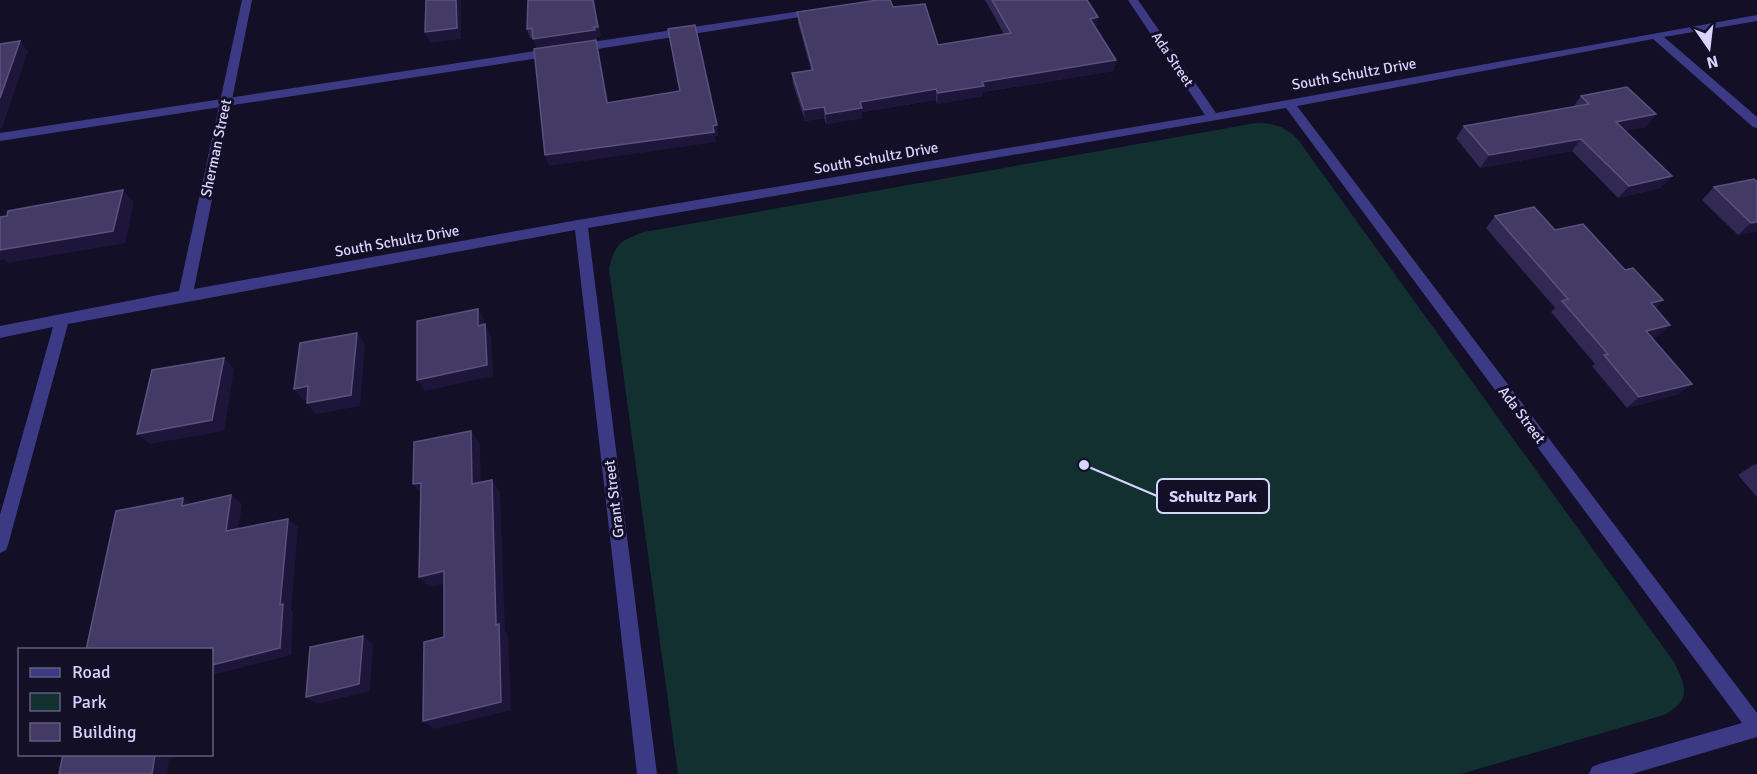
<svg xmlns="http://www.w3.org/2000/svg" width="1757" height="774" font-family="Signika,sans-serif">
	<rect width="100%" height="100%" fill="#130f26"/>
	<!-- green -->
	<path fill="#12302f" d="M1256,123C1274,123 1286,126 1299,141L1674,662C1686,687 1692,700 1664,715L1461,774H678L609,269C615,243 620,241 644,232Z"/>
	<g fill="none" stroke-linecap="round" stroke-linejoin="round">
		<!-- lane -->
		<g fill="#3d3a85" fill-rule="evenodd">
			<polygon points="815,9 819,10 819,14 578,52 572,48 578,44"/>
			<polygon points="555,48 559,49 559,55 0,141 0,133"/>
		</g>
		<!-- street -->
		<polygon fill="#3d3a85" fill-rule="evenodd" points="242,0 252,0 194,289 578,220 1205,115 1128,0 1138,0 1216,113 1757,15 1757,21 1664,37 1757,117 1757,128 1753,127 1653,39 1297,106 1757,713 1757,737 1632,774 1589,774 1592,767 1599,764 1742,723 1286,108 588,228 657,774 637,774 575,230 68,324 8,545 6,550 0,553 0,515 53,327 0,338 0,326 179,291"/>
	</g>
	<!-- wall -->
	<g fill="#312854">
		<polygon points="528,0 601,36 597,37 597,39 537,49 533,38 530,38 527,29"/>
		<polygon points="985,0 1087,0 1098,17 1096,28 1116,60 1113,71 983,92 983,96 937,104 936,100 862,112 862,118 826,124 824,118 805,121 793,84 792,73 811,70 798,23 797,12 938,45 1004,34"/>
		<polygon points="1581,96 1656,114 1646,127 1624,131 1672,176 1660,188 1618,198 1572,151 1480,168 1456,138 1464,126 1573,107"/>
		<polygon points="1754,179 1757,231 1738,235 1702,200 1714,187"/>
		<polygon points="1495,216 1555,230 1625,270 1663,300 1655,308 1658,336 1652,338 1679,394 1627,408 1592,366 1595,364 1551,312 1555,308 1486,228"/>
		<polygon points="1757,464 1757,497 1738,475 1753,465"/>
	</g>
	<!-- shaded-wall -->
	<g fill="#1d163a">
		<polygon points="456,0 461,0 461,39 430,43 425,32"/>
		<polygon points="593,0 594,0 601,36 597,37 597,39 537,49 533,39"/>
		<polygon points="1098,17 1096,28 1090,19"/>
		<polygon points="596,40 599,51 611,114 607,103"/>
		<polygon points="20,41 28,51 2,128 0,128 0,98"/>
		<polygon points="1116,60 1113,71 983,92 983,96 937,104 938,93 982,82"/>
		<polygon points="936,89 936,100 862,112 862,118 826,124 826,114 860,102"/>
		<polygon points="824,107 824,118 805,121 804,110"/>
		<polygon points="1656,114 1646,127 1606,135 1616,122"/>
		<polygon points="717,125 718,136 715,136 716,142 549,166 545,155"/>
		<polygon points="1581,139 1572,151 1480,168 1489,155"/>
		<polygon points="1672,176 1660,188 1618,198 1629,186"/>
		<polygon points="123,190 134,202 125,243 8,263 4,259 0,260 0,249"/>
		<polygon points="1757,222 1757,231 1738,235 1751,223"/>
		<polygon points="1663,300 1651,312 1651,303"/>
		<polygon points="478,309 484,320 485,337 478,326"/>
		<polygon points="485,324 491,336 493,376 425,391 417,380"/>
		<polygon points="1670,325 1658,336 1634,342 1646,331"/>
		<polygon points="357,333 365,344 360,406 316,414 307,403"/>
		<polygon points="224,358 234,369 224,431 150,444 137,434"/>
		<polygon points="1692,384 1679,394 1627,408 1639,397"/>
		<polygon points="308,386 318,397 303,400 294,389"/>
		<polygon points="471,431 480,444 481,496 472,484"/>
		<polygon points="492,480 500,492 505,631 508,634 511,710 434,729 423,721 496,625"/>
		<polygon points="421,483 423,496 413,484"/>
		<polygon points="231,495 242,504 237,540 226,531"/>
		<polygon points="183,498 195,507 182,506"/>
		<polygon points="288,519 298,527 291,610 293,612 291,655 212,675 212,665 280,605"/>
		<polygon points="444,571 454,582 430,587 419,577"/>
		<polygon points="363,636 373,644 370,691 317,704 306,697"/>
		<polygon points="155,754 187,754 169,759 167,774 152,774"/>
	</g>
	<!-- building -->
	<g fill="#433a66" stroke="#5a527e" stroke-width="1.5">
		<polygon points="426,0 456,0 457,28 425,32"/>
		<polygon points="528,0 593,0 598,27 594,27 595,30 533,39 532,28 527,29"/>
		<polygon points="878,0 890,0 893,7 925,4 938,45 1011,33 992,0 1087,0 1098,17 1090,19 1116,60 982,82 984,86 938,93 936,89 860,102 862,108 826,114 824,107 804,110 792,73 813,70 797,12"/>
		<polygon points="695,25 717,125 713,126 714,132 545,155 534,49 596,40 607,103 680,91 668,29"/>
		<polygon points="20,41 0,98 0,44"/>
		<polygon points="1627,87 1656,114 1616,122 1672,176 1629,186 1581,139 1489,155 1464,126 1589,104 1581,96"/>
		<polygon points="1754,179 1757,182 1757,222 1751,223 1714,187"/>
		<polygon points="123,190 113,231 0,250 0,217 7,216 8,211"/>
		<polygon points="1534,207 1555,230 1583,224 1625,270 1633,268 1663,300 1651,303 1670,325 1646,331 1692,384 1639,397 1604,355 1608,354 1562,301 1568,299 1495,216"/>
		<polygon points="478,309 478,326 485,324 487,365 417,380 417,321"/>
		<polygon points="357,333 351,395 307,403 308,386 294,389 300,343"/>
		<polygon points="224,358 212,420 137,434 152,370"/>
		<polygon points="471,431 472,484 492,480 496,625 499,624 501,702 423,721 424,642 444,637 444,571 419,577 421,483 413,484 414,442"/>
		<polygon points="231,495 226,531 288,519 280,605 283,604 280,648 212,665 212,650 86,650 116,511 183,498 182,506"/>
		<polygon points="363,636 359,684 306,697 310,647"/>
		<polygon points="63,754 155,754 152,774 59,774"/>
	</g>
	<g text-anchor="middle" stroke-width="6" stroke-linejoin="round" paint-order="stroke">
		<!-- far-street labels -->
		<g font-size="14" fill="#d9d4ff" stroke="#130f26">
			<text transform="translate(1173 59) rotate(56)" y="5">Ada Street</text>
		</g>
		<!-- street labels -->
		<g font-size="15" fill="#d9d4ff" stroke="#130f26">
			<text transform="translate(1354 74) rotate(-10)" y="5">South Schultz Drive</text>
			<text transform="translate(216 148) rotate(-78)" y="5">Sherman Street</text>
			<text transform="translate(876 158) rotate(-10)" y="5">South Schultz Drive</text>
			<text transform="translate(397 241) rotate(-10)" y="5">South Schultz Drive</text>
			<text transform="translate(1522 415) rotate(53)" y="5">Ada Street</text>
			<text transform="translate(614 499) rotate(-97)" y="5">Grant Street</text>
		</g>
	</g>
	<!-- callouts -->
	<path fill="none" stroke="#d9d4ff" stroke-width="2" d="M1084 465L1157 496"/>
	<circle fill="#d9d4ff" stroke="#130f26" stroke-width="2" cx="1084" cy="465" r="6"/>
	<rect fill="#130f26" stroke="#d9d4ff" stroke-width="2" x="1157" y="479" width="112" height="34" rx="6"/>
	<g font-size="16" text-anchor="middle" font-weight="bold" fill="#d9d4ff">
		<text x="1213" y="502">Schultz Park</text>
	</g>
	<!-- legend -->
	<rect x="18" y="648" width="195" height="108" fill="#130f26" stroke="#625e7d" stroke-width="1.5"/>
	<rect x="30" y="668" width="30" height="9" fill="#3d3a85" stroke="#625e7d" stroke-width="1.5"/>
	<text x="72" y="678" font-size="18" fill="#d9d4ff">Road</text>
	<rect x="30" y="693" width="30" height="18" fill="#12302f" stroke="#625e7d" stroke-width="1.5"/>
	<text x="72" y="708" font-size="18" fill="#d9d4ff">Park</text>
	<rect x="30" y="723" width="30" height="18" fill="#433a66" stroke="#625e7d" stroke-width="1.5"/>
	<text x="72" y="738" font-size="18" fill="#d9d4ff">Building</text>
	<!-- north arrow -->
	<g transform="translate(1709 48) rotate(166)" stroke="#130f26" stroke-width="4.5" paint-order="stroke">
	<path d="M0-4.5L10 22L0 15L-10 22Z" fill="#d9d4ff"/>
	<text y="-9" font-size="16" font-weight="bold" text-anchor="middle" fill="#d9d4ff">N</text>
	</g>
</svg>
